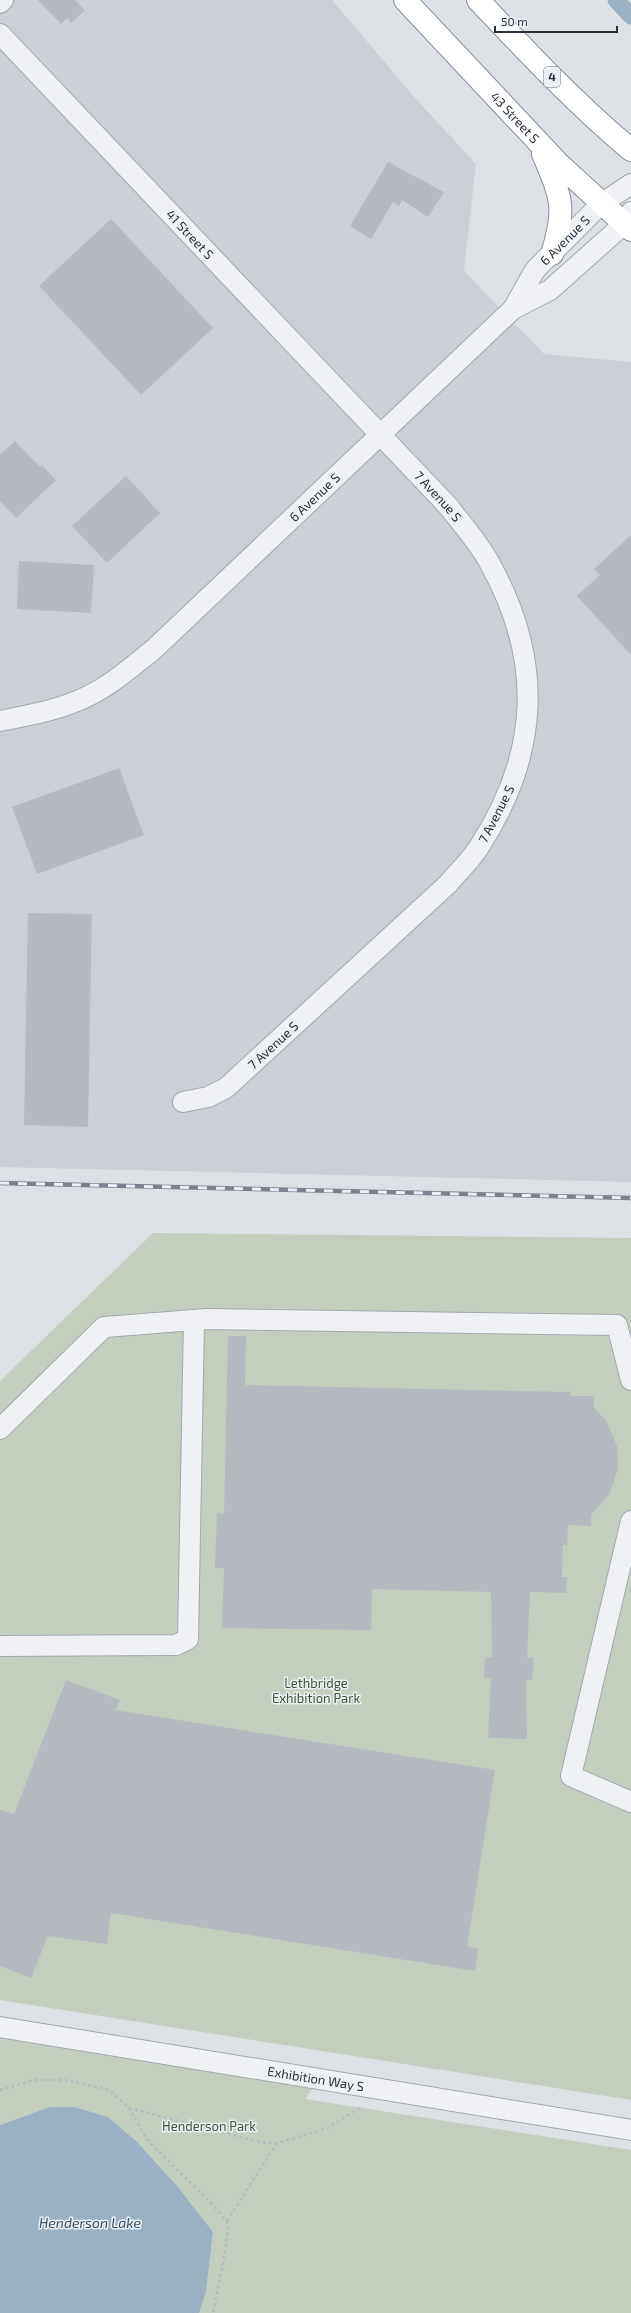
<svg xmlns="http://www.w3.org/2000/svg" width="631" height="2313" font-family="'Exo 2',sans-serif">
	<rect width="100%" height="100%" fill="#dde1e5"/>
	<!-- built -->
	<polygon fill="#cbd0d6" points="0,0 332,0 415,98 476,164 464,271 544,354 631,362 631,1182 0,1167"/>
	<!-- green -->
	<g fill="#c4cebf">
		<polygon points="153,1233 631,1238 631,2100 0,2000 0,1381"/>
		<polygon points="0,2027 320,2079 305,2099 631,2150 631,2313 199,2313 206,2292 213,2232 178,2187 138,2143 50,2107 0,2125"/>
	</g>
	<!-- water -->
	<polygon fill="#9bb0c2" points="50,2107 74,2107 108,2117 138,2143 178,2187 213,2232 206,2292 199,2313 0,2313 0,2125"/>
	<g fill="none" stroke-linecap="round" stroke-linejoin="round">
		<!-- canal -->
		<polyline stroke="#9bb0c2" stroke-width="17" points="616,0 631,16"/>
	</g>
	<!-- building -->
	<g fill="#b5bac1">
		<polygon points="38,0 75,0 85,10 71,23 67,18 61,24"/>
		<polygon points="388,162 444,192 428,217 402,200 399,206 393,202 371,239 350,226"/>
		<polygon points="111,219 213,328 141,395 39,286"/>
		<polygon points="15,441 40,467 42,465 56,480 16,518 0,501 0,455"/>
		<polygon points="126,476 160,513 107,563 72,526"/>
		<polygon points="631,535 631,655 577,596 600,575 594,569"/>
		<polygon points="19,561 94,565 91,613 17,609"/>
		<polygon points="119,768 144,835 37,874 12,807"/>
		<polygon points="28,913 92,914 88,1127 24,1125"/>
		<polygon points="228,1336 246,1336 245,1385 571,1392 570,1396 594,1396 594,1408 606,1420 617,1446 618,1468 610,1493 591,1515 591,1526 568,1525 567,1545 563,1545 562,1577 567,1577 566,1593 530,1592 527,1658 534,1658 532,1680 526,1680 527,1739 488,1738 491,1678 484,1678 485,1657 492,1657 491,1592 372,1589 371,1630 222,1628 224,1568 215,1568 217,1513 224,1514"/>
		<polygon points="66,1680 120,1700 115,1710 495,1770 467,1947 478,1948 475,1971 111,1913 107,1944 48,1936 31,1978 0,1966 0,1810 14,1814"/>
	</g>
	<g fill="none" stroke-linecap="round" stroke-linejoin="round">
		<!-- minor casing -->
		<g stroke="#a3a8ae" stroke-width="22">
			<g id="minor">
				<polyline points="0,3 3,0"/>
				<path id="s1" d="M0,34L448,506C462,524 478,542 489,562C544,660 540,753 479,847C471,860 458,872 448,884L226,1088L208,1097L183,1102"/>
				<path id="s2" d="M513,309L535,270L601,204L631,184"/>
				<path id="s3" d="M0,721C26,716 53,711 77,701C106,690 130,668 153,650L513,309L550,290L624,224L631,212"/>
				<polyline points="0,1429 104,1327 118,1326 206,1319 617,1325 631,1380"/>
				<polyline points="631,1521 571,1776 631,1802"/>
				<polyline points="0,1646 176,1645 188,1639 194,1320"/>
				<path id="s4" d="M0,2027L631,2130"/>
			</g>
		</g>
		<!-- highway casing -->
		<g stroke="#868f9a" stroke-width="24">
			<g id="highway">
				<path id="s5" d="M405,0L558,163L631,230"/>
				<path d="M478,0C527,52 576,104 631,150"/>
				<path d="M543,154C561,197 567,207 552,254"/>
			</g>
		</g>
		<!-- path -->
		<g stroke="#b7bbc0" stroke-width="2.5" stroke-dasharray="3 3" stroke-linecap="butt">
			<polyline points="0,2090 34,2080 65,2080 105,2089 113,2093 129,2108 148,2141 213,2205 227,2222 228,2231 223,2264 213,2313"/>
			<polyline points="129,2108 260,2142 277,2143 328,2128 362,2106"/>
			<polyline points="227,2221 277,2143"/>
		</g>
		<!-- minor -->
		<use href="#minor" stroke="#eff1f4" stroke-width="20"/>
		<!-- highway -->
		<use href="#highway" stroke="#fff" stroke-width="22"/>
		<!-- rail casing -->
		<g stroke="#78818d" stroke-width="4.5">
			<polyline id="rail" points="0,1183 631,1198"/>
		</g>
		<!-- rail -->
		<use href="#rail" stroke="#eceff3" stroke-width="3" stroke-dasharray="9" stroke-linecap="butt"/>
	</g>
	<g text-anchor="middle" stroke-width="3" stroke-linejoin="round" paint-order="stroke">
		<!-- shield labels -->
		<rect fill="#eceff3" stroke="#636972" stroke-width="1" x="544" y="67" width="16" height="20" rx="3"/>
		<g font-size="12" font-weight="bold" fill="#28303a">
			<text x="552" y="81">4</text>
		</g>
		<!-- street labels -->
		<g font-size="13" fill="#28303a" stroke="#eceff3">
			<text dy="5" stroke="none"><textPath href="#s5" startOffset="161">43 Street S</textPath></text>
			<text dy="5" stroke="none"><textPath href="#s1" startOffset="276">41 Street S</textPath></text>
			<text dy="5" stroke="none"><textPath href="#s2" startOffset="87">6 Avenue S</textPath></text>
			<text dy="5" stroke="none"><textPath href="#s3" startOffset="394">6 Avenue S</textPath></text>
			<text dy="5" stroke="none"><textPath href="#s1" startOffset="637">7 Avenue S</textPath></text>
			<text transform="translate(496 814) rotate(-63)" y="5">7 Avenue S</text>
			<text transform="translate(273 1045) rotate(-43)" y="5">7 Avenue S</text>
			<text dy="5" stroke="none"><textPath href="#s4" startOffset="320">Exhibition Way S</textPath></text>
		</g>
		<!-- park labels -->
		<g font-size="13" fill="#3e5437" stroke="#eceff3">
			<text x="316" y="1688">Lethbridge<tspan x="316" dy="15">Exhibition Park</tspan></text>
			<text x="209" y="2131">Henderson Park</text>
		</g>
		<!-- water labels -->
		<g font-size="14" font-style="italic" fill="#375069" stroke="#eceff3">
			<text x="90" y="2228">Henderson Lake</text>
		</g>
	</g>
	<!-- scale -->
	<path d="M495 26v6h122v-6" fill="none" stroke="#28303a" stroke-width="2"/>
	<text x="501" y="26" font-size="12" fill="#28303a" stroke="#eceff3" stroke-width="3" paint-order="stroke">50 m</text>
</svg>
